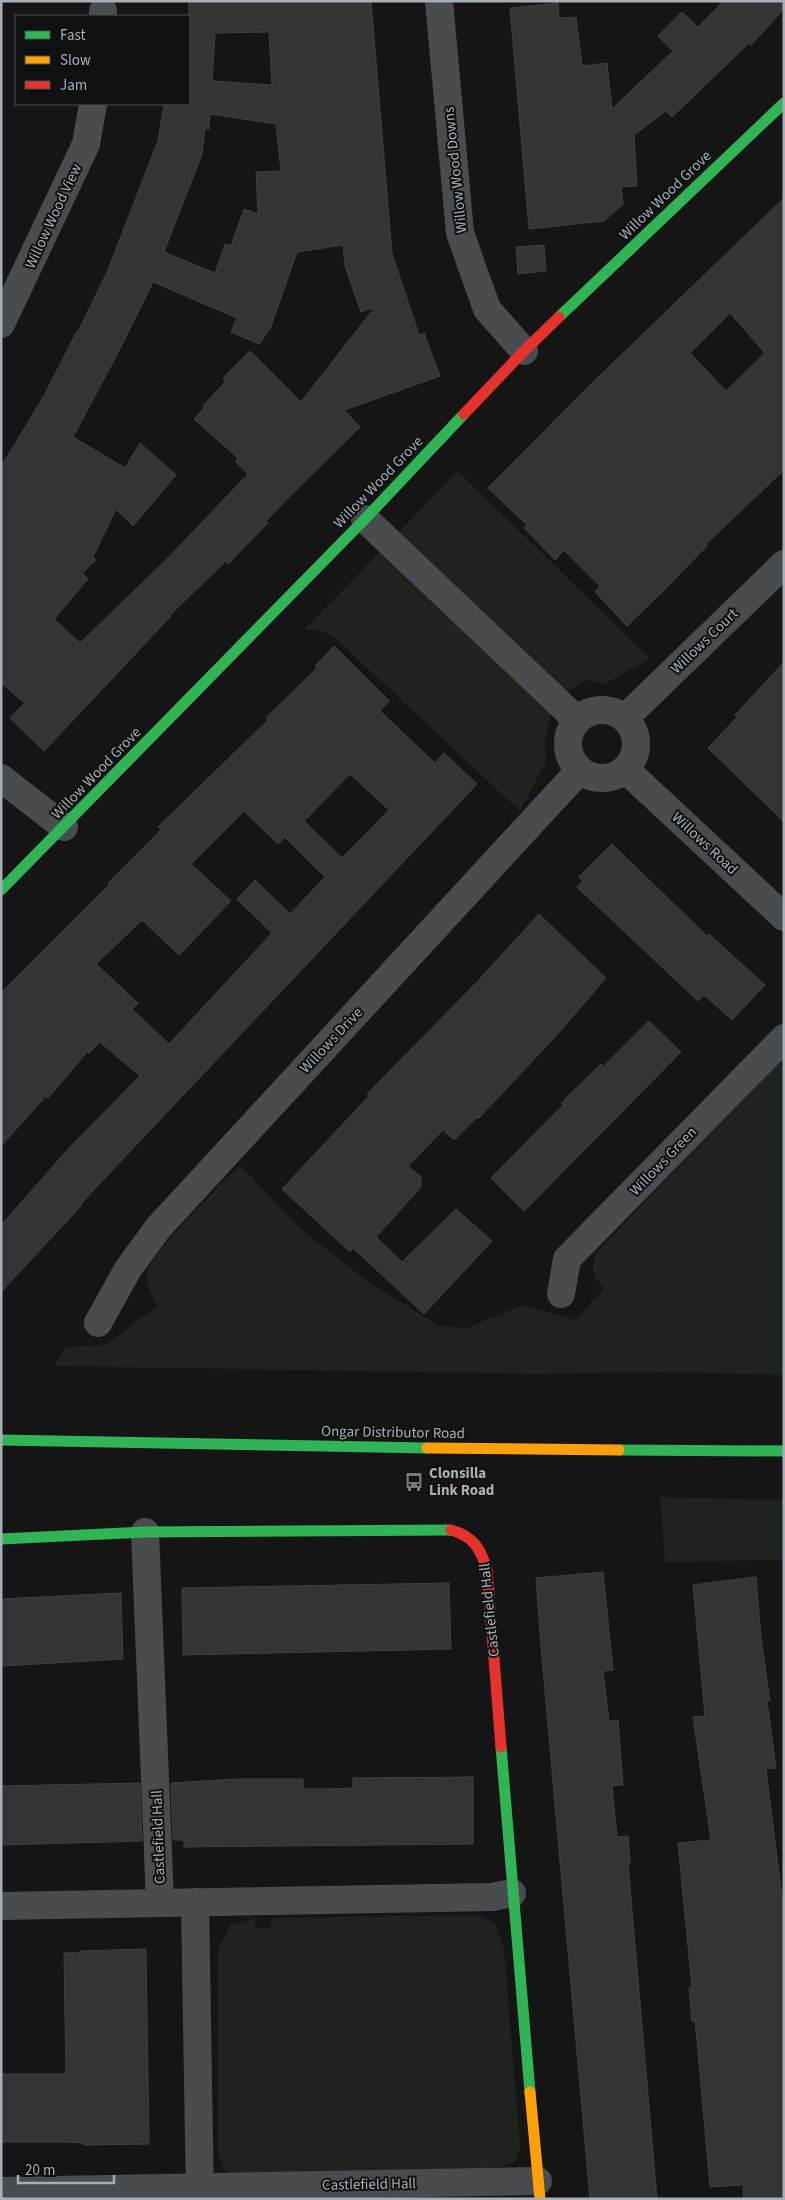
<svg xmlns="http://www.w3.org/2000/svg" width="785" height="2200" font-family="'Source Sans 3',sans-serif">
	<rect width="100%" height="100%" fill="#151515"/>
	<!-- green -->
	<g fill="#1e241d">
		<polygon points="458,471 650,659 604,684 586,680 566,692 552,710 545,738 546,762 520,811 334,637 322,631 305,629"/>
		<path d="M784,1057V1375L663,1372L535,1374L54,1366L66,1347L106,1345L157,1306C153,1297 145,1284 147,1273C150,1253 222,1184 240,1165L301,1229L367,1281L439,1326L467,1328L523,1305L576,1320L604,1288C591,1275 591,1271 596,1253Z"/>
		<polygon points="660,1497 784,1500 784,1560 665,1562"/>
		<polygon points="478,1915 495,1923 504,1949 520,2148 515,2162 484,2170 237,2177 224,2170 218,2151 218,1949 230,1925 255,1918 255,1928 271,1928 271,1918"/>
	</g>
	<!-- building -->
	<g fill="#343436" stroke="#3d4041" fill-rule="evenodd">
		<path d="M189,1H371L392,254L419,335L424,333L440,376L344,410L360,427L292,494L266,521L268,523L228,564L226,561L170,615L171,616L44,751L10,718L25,703L1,683V467L45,394L77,331L78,332L107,272L158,141L164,104H189ZM269,32L272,85L212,81L215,33ZM210,114L276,124L281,171L256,172L258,214L244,209L231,246L225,244L215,273L164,252L202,154L205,129H209ZM343,245L345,266L361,312L375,307L301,402L250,351L223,378L226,381L203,406L205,407L194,419L238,458L235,461L248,474L167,559L80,643L54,619L88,579L82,573L96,560L93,557L116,509L133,526L176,475L140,443L125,468L73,437L122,345L153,282L237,318L231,332L259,344L270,329L297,252Z"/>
		<polygon points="724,1 784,1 784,9 751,45 749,43 672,117 666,111 634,135 637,186 621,187 623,204 604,221 529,229 510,8 558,3 559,18 576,17 582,66 607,63 612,109 673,51 658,36 682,12 698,27"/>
		<path d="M784,198V470L706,544L707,546L662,592L627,626L595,592L600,586L564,550L555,560L524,528L527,525L488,488L587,388ZM730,313L765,353L726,391L690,353Z"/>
		<polygon points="544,245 546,271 518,274 516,247"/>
		<path d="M334,646L389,701L380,711L435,763L444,753L477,784L105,1178L80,1205L81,1206L1,1292V1225L71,1146L140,1076L100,1042L89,1053L88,1051L48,1098L46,1096L1,1146V993L110,884L108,883L161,830L158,827L268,720L266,718L317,668L315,666ZM350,774L389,810L342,858L304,821ZM244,811L278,844L285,837L325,877L290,914L255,880L237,899L272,933L169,1044L132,1009L138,1003L96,964L142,920L179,955L231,901L191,864Z"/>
		<polygon points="784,662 784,822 708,748 737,717 735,715"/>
		<polygon points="612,844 707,936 709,934 765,985 732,1020 704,995 698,1001 577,887 583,881 579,877"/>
		<polygon points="539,914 606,978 555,1037 478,1119 477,1117 454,1140 443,1130 408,1166 421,1177 421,1187 376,1237 402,1262 456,1209 492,1241 424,1314 353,1248 350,1252 282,1189 369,1096 367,1094 476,983"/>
		<polygon points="649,1021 681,1052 524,1211 491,1178 563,1105 561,1103 601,1064 603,1067"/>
		<polygon points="603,1572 613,1670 603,1671 609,1721 618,1720 623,1785 612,1786 617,1837 628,1836 630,1864 628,1864 657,2199 590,2199 541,1646 536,1578"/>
		<polygon points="756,1577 761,1638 770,1701 767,1701 776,1768 766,1769 784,1914 784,2199 744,2199 743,2185 710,2187 698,2051 695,2021 692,2021 689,1988 692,1987 678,1843 711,1840 693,1717 705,1716 693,1585"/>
		<polygon points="449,1583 451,1649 183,1655 182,1588"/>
		<polygon points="121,1593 123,1659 1,1666 1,1599"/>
		<polygon points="473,1777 473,1844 184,1847 184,1840 173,1840 171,1783 237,1779 303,1779 303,1789 328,1789 353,1788 353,1778"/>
		<polygon points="140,1783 142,1841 1,1845 1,1786"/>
		<polygon points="146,1949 149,2144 84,2145 84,2143 66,2142 1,2142 1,2074 66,2074 64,1953 79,1953 80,1951"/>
	</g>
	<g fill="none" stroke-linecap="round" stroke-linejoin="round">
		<!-- street -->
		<g stroke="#494c4e" stroke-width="28">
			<polyline points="439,1 460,233 487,309 524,351"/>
			<polyline points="103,16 103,11"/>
			<polyline points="1,324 86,144 93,104"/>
			<polyline points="365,519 577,720"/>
			<circle cx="602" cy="744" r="34"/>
			<polyline points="625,718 784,564"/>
			<polyline points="625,769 784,917"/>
			<polyline points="1,778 64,827"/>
			<polyline points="561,1294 567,1259 784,1038"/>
			<polyline points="98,1323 128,1269 158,1228 580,770"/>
			<polyline points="145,1532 160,1902"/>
			<polyline points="195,1902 200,2199"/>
			<polyline points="1,1906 492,1897 512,1893"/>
			<polyline points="1,2191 538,2181"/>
		</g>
		<!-- fast -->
		<g stroke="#30b455" stroke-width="11">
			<polyline points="559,317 784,103"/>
			<polyline points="1,890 365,519 464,414"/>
			<polyline points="1,1440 427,1448"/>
			<polyline points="619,1450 784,1451"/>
			<polyline points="1,1539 145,1532 451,1530"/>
			<polyline points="501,1747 530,2092"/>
		</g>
		<!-- slow -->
		<g stroke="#ff9f0a" stroke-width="11">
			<polyline points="427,1448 619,1450"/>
			<polyline points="530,2092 540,2199"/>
		</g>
		<!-- jam -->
		<g stroke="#e5322d" stroke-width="11">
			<polyline points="464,414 524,351 559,317"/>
			<path d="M451,1530C473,1536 481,1549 487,1570L501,1747"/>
		</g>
	</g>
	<!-- icons -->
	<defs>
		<g id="bus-bare" transform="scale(1.5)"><path d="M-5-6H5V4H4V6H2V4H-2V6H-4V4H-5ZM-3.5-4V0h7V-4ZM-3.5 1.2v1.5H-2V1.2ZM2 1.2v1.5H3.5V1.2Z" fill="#73797e" stroke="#0f1011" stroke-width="2.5" paint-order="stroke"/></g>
	</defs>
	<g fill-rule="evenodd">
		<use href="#bus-bare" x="414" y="1482"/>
	</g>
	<g text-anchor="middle" stroke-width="4" stroke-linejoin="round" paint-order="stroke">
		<!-- street labels -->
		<g font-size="15" fill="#a6afb7" stroke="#0f1011">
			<text transform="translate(455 170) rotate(-96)" y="5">Willow Wood Downs</text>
			<text transform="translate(665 195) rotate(-44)" y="5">Willow Wood Grove</text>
			<text transform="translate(53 216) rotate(-65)" y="5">Willow Wood View</text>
			<text transform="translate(378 482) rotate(-46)" y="5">Willow Wood Grove</text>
			<text transform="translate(704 641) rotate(-44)" y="5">Willows Court</text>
			<text transform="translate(96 773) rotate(-46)" y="5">Willow Wood Grove</text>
			<text transform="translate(705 843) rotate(43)" y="5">Willows Road</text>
			<text transform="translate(331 1040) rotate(-47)" y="5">Willows Drive</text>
			<text transform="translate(663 1161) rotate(-46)" y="5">Willows Green</text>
			<text transform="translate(393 1432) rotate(1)" y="5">Ongar Distributor Road</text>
			<text transform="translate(489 1610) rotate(-96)" y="5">Castlefield Hall</text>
			<text transform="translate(158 1837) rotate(-92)" y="5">Castlefield Hall</text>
			<text transform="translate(369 2184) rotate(-1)" y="5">Castlefield Hall</text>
		</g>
		<!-- poi labels -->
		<g font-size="15" font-weight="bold" fill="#a6afb7" stroke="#0f1011" text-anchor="start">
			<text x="429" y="1478">Clonsilla<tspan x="429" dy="17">Link Road</tspan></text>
		</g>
	</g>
	<!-- border -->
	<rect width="785" height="2200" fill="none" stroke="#a6afb7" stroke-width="5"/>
	<!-- legend -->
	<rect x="15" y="15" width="175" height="90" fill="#0f1011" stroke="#4b5053"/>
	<rect x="25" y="31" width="25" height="8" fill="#30b455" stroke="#4b5053"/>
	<text x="60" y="40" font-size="15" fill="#a6afb7">Fast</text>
	<rect x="25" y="56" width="25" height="8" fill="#ff9f0a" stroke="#4b5053"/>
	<text x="60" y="65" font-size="15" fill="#a6afb7">Slow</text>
	<rect x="25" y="81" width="25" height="8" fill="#e5322d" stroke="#4b5053"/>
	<text x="60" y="90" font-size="15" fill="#a6afb7">Jam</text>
	<!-- scale -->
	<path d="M18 2175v8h96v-8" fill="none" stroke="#a6afb7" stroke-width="2.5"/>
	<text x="25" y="2175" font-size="15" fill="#a6afb7" stroke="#0f1011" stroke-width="4" paint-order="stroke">20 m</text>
</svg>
